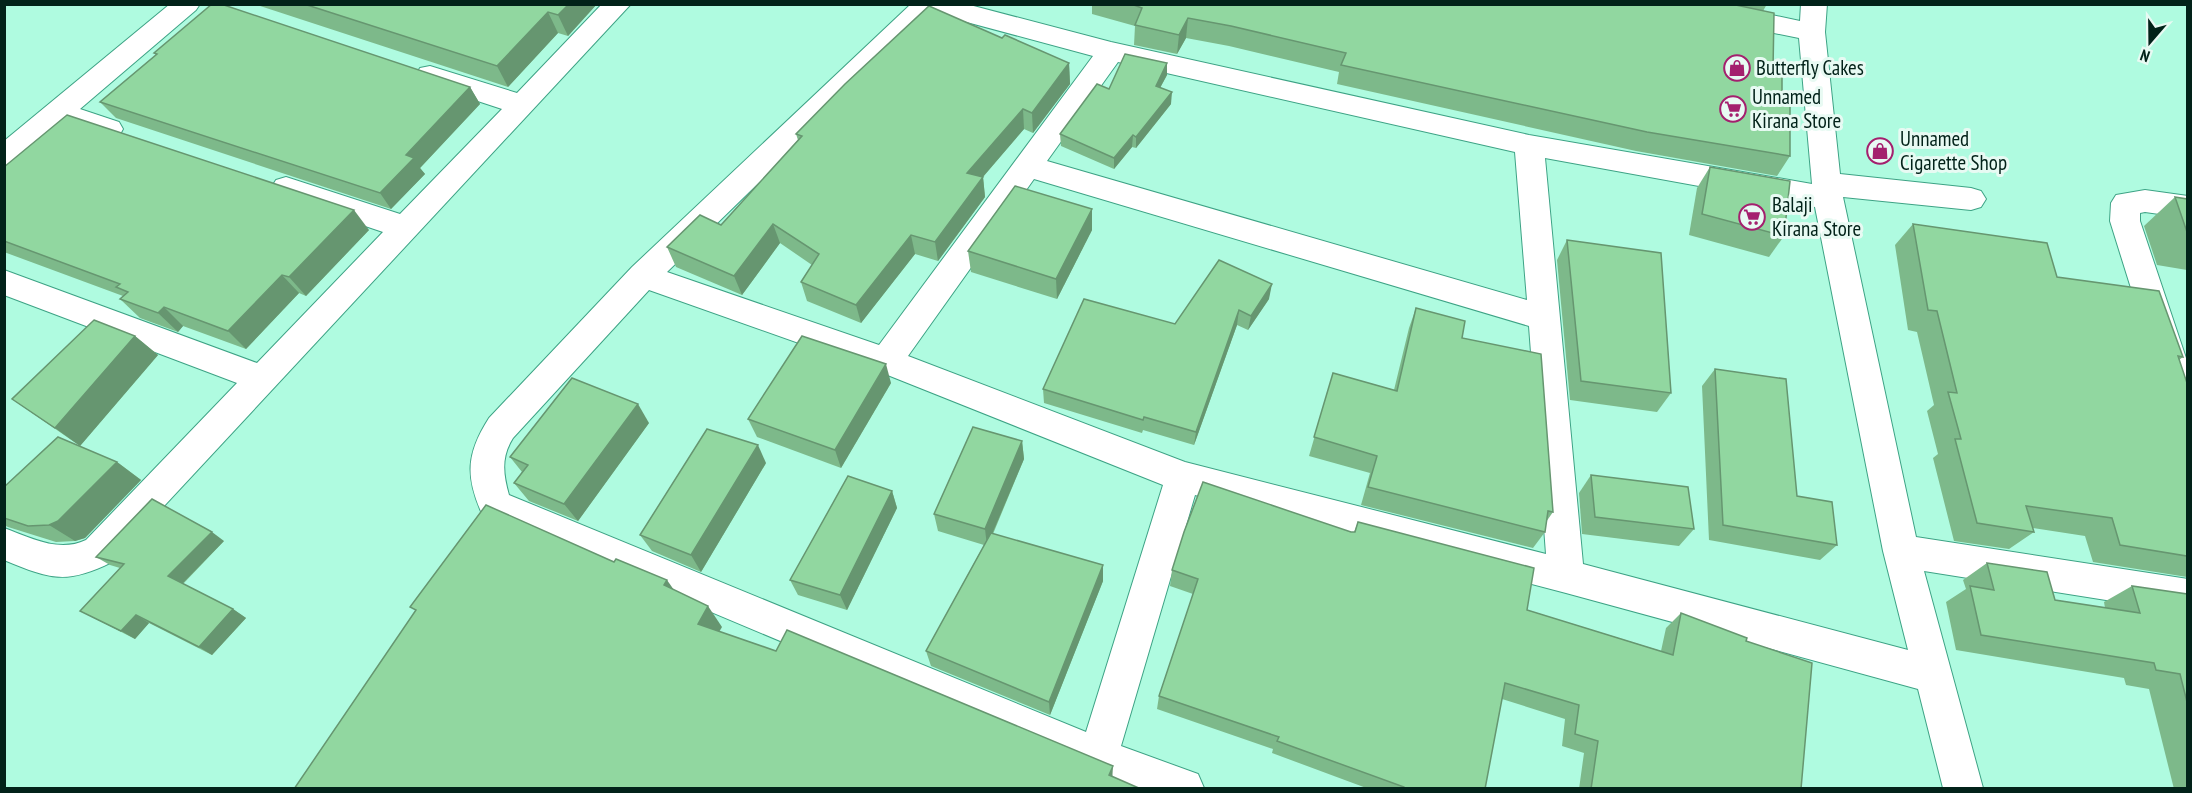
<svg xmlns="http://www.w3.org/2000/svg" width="2192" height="793" font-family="'PT Sans Narrow',sans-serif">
	<rect width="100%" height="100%" fill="#affbe0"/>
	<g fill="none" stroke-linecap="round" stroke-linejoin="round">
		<!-- minor casing -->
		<g stroke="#3da385" stroke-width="2">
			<g id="minor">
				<polygon points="170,4 200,4 196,10 80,109 119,122 123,129 119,136 109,139 62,124 14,164 4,167 4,141"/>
				<path d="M602,4H631L112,562C66,585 50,579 4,560V528C31,538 59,553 86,540L237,383L4,295V270L257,363L383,232L276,196L271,188L276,180L286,177L400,214L502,109L420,82L416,75L420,68L430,66L517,93Z"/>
				<path d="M911,4H966L1111,42L1529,135L1812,184L1799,38L1674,13L1665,10L1661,4H1720L1800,21L1801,4H1827L1825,32L1840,174L1971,188L1981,191L1986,199L1981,207L1971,210L1843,197L1916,537L2188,579V613L1924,571L1983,788H1943L1918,689L1566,593L1195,495L1121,746L1198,774L1204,788H1130L483,516C465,477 466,454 489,418L632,267ZM933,13L1093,56L879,345L667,272ZM1118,62L1515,152L1527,300L1047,161ZM1545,158L1815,207L1883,551L1908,650L1583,564ZM1034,179L1529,326L1546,554L1185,462L908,356ZM649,290L875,370L1163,485L1086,732L509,495C503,474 501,457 513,438Z"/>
				<polygon points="2145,190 2188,196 2188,218 2145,212 2140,213 2140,221 2188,364 2188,430 2176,426 2171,416 2110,221 2111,203 2116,195"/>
			</g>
		</g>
		<!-- minor -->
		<use href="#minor" fill="#fff" fill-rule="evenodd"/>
	</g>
	<!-- wall -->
	<g fill="#7db98a">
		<polygon points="254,4 597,4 568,36 558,33 508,87"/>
		<polygon points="1092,4 1767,4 1763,11 1773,70 1782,96 1790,156 1777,176 1636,151 1337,84 1339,72 1229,46 1186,38 1177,54 1134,45 1135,26 1092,14"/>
		<polygon points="1002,38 1069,63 1070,84 1033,133 1024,129 983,177 985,197 938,261 915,254 861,323 807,301 801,282 812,265 780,243 742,295 676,267 667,247 721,225 798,140 796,134"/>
		<polygon points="154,53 470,87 480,104 420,168 425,174 391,209 116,118 100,102 156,55"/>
		<polygon points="1167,75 1160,88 1171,104 1136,148 1132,147 1114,169 1061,146 1060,134 1109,89"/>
		<polygon points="4,167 369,230 306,296 299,293 246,349 183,326 178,332 140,318 120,299 123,296 4,252"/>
		<polygon points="1710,167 1784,236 1769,257 1689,235 1697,188"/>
		<polygon points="2175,197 2187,199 2187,270 2157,265 2144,226"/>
		<polygon points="1092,209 1092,230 1057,299 971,272 968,251"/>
		<polygon points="1913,224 2057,277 2183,357 2179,360 2187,383 2187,577 2093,562 2085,536 2033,528 2034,532 2009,549 1954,541 1933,458 1938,454 1927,411 1934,405 1917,332 1908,330 1895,245"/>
		<polygon points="1567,240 1671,393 1657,412 1570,400 1557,260"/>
		<polygon points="1269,299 1248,330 1237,325 1194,445 1143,430 1142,433 1044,403 1043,389 1175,324"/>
		<polygon points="1416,308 1462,338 1553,512 1546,522 1545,532 1533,548 1361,505 1370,473 1309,456 1333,373 1394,390 1409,328"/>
		<polygon points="135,336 158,355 80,446 12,399"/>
		<polygon points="1715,369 1797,496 1837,545 1820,560 1709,540 1702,386"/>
		<polygon points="891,383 841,468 757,437 748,419"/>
		<polygon points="649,423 578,521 529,501 514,483 522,472 510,457"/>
		<polygon points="1022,441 1024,459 993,534 1103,581 1050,715 931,666 926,651 984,545 938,531 934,514"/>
		<polygon points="117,462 141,480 85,538 75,541 56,542 8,527 4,525 4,487"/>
		<polygon points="766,463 701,572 652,551 640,535"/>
		<polygon points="1591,475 1694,529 1679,546 1582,534 1579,493"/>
		<polygon points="892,491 897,508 847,610 798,595 790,580"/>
		<polygon points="1358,522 1527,610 1661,651 1666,628 1681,613 1746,641 1801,789 1579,789 1584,753 1562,746 1565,719 1502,699 1485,789 1369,789 1272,753 1273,749 1157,709 1159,696 1193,594 1170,586 1172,570 1351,532 1354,532"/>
		<polygon points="224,541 183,584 233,609 246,618 212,655 149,623 135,639 80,611 120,568 110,565 96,557"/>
		<polygon points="1987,563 2055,600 2105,608 2104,602 2132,586 2187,594 2187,789 2174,789 2149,689 2126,685 2124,678 1956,650 1946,602 1966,589 1963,580"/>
	</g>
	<!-- shaded-wall -->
	<g fill="#669670">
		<polygon points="569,4 597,4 568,36 558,15"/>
		<polygon points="548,12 558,33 508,87 497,66"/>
		<polygon points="1188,18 1186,38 1177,54 1179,35"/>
		<polygon points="1069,63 1070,84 1033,133 1032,113"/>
		<polygon points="1167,63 1167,75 1155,97 1156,86"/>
		<polygon points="470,87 480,104 420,168 425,174 391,209 380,193 406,155"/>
		<polygon points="1172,92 1171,104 1136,148 1136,137"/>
		<polygon points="1023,109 1024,129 969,193 967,173"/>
		<polygon points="1133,135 1132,147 1114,169 1114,158"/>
		<polygon points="983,177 985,197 938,261 935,242"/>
		<polygon points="1092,209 1092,230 1057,299 1056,279"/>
		<polygon points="354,210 369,230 306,296 289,277"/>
		<polygon points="773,224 780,243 742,295 734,276"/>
		<polygon points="911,235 915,254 861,323 856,305"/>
		<polygon points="282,275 299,293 246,349 228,331"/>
		<polygon points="1272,284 1269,299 1248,330 1251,316"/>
		<polygon points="164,307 183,326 178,332 158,313"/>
		<polygon points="1239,310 1237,325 1194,445 1196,432"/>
		<polygon points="135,336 158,355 80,446 55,428"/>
		<polygon points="886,364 891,383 841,468 835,450"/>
		<polygon points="638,404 649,423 578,521 564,504"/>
		<polygon points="1022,441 1024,459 987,546 985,529"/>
		<polygon points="758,445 766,463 701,572 691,555"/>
		<polygon points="117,462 141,480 85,538 75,541 49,525"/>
		<polygon points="892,491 897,508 847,610 840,595"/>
		<polygon points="212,532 224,541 181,585 168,576"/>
		<polygon points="1103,565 1103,581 1050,715 1049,702"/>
		<polygon points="667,580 683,603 664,585"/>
		<polygon points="708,606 722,627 712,644 698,624"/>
		<polygon points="233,609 246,618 212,655 199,647"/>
		<polygon points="136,615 149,623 135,639 121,631"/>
		<polygon points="1113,766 1112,783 1109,775"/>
	</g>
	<!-- building -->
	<g fill="#91d7a0" stroke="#669670" stroke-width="1.5">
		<polygon points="212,4 221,4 470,87 406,155 414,158 380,193 100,102 157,54 154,53"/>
		<polygon points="304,4 569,4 558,15 548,12 497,66"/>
		<polygon points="1131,4 1731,4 1774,13 1773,70 1782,72 1782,96 1790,97 1790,156 1647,132 1341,65 1346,53 1231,26 1188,18 1179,35 1135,25 1142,8"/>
		<polygon points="929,6 1002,38 1005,35 1069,63 1032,113 1023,109 967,173 983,177 935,242 911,235 856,305 801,282 819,254 773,224 734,276 667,247 700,215 721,225 802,136 796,134 845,84"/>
		<polygon points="1125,54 1167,63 1156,86 1172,92 1136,137 1133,135 1114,158 1060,134 1097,84 1109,89"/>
		<polygon points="67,115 354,210 289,277 282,275 228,331 164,307 158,313 120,299 128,292 116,287 120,284 4,241 4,167"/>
		<polygon points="1710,167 1790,181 1784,236 1702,214"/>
		<polygon points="1015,186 1092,209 1056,279 968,251"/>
		<polygon points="2175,197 2187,199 2187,232"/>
		<polygon points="1913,224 2047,243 2057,277 2159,291 2183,357 2178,356 2187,383 2187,556 2120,545 2112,518 2026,506 2034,532 1977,523 1955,439 1961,439 1948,392 1957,393 1937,311 1928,310"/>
		<polygon points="1567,240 1661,253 1671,393 1581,381"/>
		<polygon points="1219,260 1272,284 1251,316 1239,310 1196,432 1144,417 1143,420 1043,389 1084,299 1175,324"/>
		<polygon points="1416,308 1465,321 1462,338 1541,354 1553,512 1548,511 1545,532 1368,487 1377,456 1314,437 1333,373 1397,391"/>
		<polygon points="94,320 135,336 55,428 12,399"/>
		<polygon points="802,336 886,364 835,450 748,419"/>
		<polygon points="1715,369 1786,379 1797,496 1832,502 1837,545 1723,525"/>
		<polygon points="572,378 638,404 564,504 514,483 528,465 510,457"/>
		<polygon points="973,427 1022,441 985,529 934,514"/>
		<polygon points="707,429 758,445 691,555 640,535"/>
		<polygon points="58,437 117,462 58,521 49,525 28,526 4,518 4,487"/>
		<polygon points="1591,475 1688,487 1694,529 1595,517"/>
		<polygon points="848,476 892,491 840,595 790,580"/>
		<polygon points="1203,482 1351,532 1355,532 1358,522 1534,568 1527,610 1673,655 1681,613 1747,638 1746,641 1812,663 1801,789 1591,789 1598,741 1575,734 1579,705 1505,683 1485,789 1404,789 1404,787 1277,741 1279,737 1159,696 1198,579 1172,570 1184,532"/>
		<polygon points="152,499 212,532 168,576 233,609 199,647 136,615 121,631 80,611 124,564 96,557"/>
		<polygon points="486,505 614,562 616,559 667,580 664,585 708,606 698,624 776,651 787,630 1113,766 1109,775 1141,789 294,789 416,610 410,607"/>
		<polygon points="991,533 1103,565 1049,702 926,651"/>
		<polygon points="1987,563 2047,572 2055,600 2140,613 2132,586 2187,594 2187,702 2180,674 2156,670 2154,663 1981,635 1970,586 1994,590"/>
	</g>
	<!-- icons -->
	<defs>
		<g id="shop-ring" transform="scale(1.35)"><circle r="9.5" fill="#e8faf3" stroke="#a4206e" stroke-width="1.5"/><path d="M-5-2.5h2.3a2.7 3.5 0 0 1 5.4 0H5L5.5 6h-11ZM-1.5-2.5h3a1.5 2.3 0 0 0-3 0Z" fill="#a4206e"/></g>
		<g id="supermarket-ring" transform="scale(1.35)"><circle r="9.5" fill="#e8faf3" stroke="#a4206e" stroke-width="1.5"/><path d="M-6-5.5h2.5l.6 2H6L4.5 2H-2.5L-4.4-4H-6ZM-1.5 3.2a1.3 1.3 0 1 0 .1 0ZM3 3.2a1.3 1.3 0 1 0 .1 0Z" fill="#a4206e"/></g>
	</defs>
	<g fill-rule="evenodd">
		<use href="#shop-ring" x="1737" y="68"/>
		<use href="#supermarket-ring" x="1733" y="109"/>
		<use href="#shop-ring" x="1880" y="151"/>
		<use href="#supermarket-ring" x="1752" y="217"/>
	</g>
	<g text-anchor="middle" stroke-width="6" stroke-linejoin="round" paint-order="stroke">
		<!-- poi labels -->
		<g font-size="21" fill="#022219" stroke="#e8faf3" text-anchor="start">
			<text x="1756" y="75">Butterfly Cakes</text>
			<text x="1752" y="104">Unnamed<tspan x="1752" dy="24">Kirana Store</tspan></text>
			<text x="1900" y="146">Unnamed<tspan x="1900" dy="24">Cigarette Shop</tspan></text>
			<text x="1772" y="212">Balaji<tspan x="1772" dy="24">Kirana Store</tspan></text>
		</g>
	</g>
	<!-- border -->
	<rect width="2192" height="793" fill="none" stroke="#022219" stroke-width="12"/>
	<!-- north arrow -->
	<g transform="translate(2150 42) rotate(200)" stroke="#e8faf3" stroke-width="4.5" paint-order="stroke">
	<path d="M0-4.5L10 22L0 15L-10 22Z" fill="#022219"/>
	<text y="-9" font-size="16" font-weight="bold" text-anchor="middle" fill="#022219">N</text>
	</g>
</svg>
